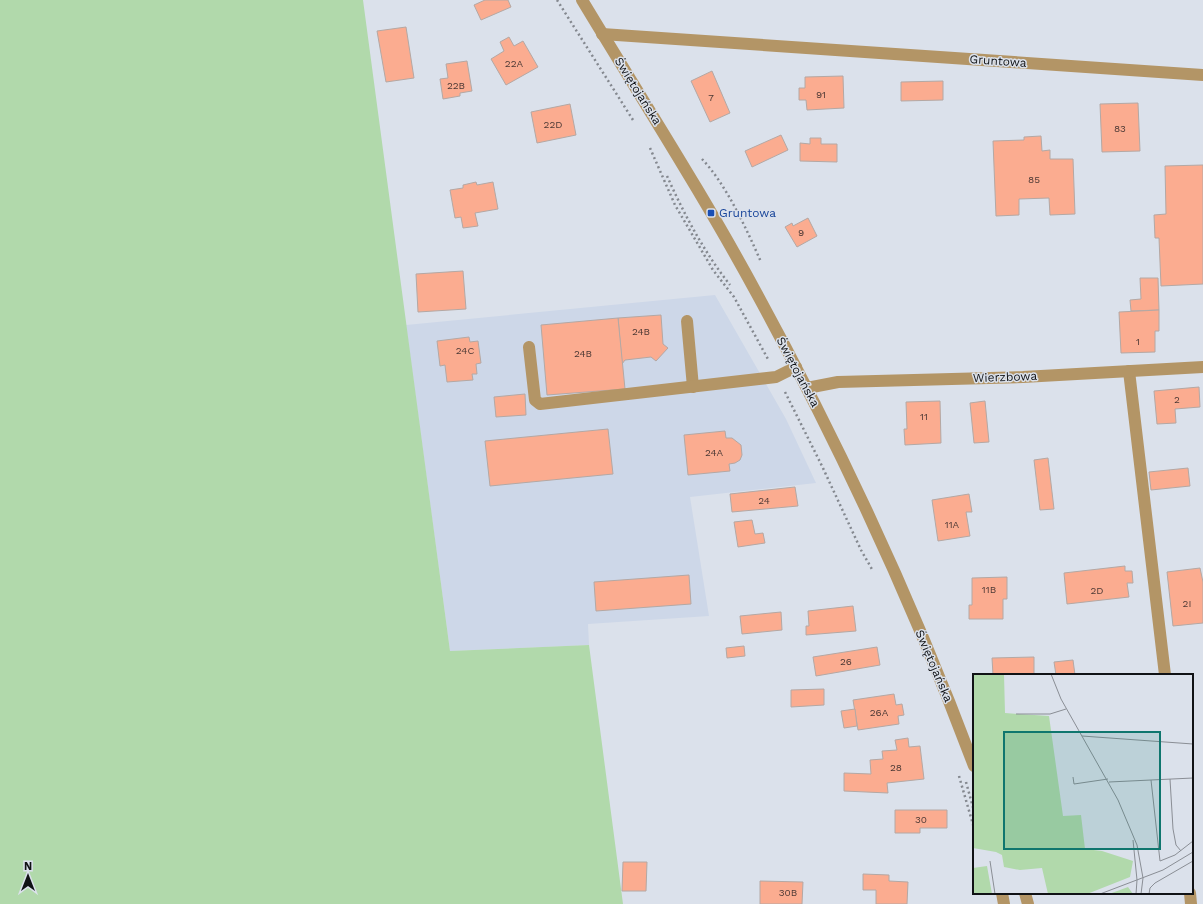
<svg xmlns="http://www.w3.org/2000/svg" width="1203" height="904" font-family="'Work Sans',sans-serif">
	<rect width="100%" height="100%" fill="#dbe1eb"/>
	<!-- built -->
	<polygon fill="#cdd7e8" points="715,295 786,419 816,483 690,497 709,616 588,624 589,645 450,651 406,325"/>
	<!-- green -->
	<polygon fill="#b1d9ab" points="0,0 363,0 450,651 589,645 623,904 0,904"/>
	<!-- building -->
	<g fill="#fbac90" stroke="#b4a8a4">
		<polygon points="485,0 508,0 511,7 481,20 474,5"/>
		<polygon points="406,27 414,78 386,82 377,31"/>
		<polygon points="509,37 514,46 523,41 538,67 506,85 491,59 504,51 500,42"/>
		<polygon points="467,61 472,91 460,93 460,96 443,99 440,79 448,78 446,64"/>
		<polygon points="712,71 730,113 710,122 691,81"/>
		<polygon points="843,76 844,108 807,110 806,100 799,100 799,88 805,88 805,77"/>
		<polygon points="943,81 943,100 901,101 901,82"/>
		<polygon points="1138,103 1140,151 1102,152 1100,104"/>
		<polygon points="570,104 576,135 537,143 531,112"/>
		<polygon points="781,135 788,150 752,167 745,151"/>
		<polygon points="1041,136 1042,151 1050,150 1050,159 1073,159 1075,214 1050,215 1049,198 1019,199 1019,215 996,216 993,141 1024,140 1024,137"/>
		<polygon points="810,138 821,138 821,144 837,144 837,162 800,161 800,143 810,144"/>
		<polygon points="1203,165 1203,284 1161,286 1159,238 1155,238 1154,215 1166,214 1165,166"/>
		<polygon points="476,182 477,185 493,182 498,209 475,213 478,226 463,228 461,217 455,218 450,190 463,188 463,185"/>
		<polygon points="808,218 817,236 797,247 785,227 792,223 793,226"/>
		<polygon points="463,271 466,309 418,312 416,274"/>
		<polygon points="1140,278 1158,278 1159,310 1131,311 1130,300 1141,299"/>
		<polygon points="1159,310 1159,331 1155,331 1155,352 1121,353 1119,312"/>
		<polygon points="661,315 663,344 668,348 656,361 651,357 625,360 622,364 618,318"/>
		<polygon points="618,318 625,389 547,395 541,325"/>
		<polygon points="469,337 470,342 478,341 481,363 476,364 477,374 472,374 473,380 447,382 445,365 440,366 437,341"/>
		<polygon points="1199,387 1200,407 1175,409 1176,423 1157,424 1154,391"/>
		<polygon points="525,394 526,415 496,417 494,397"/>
		<polygon points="940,401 941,443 905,445 904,429 907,429 906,402"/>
		<polygon points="985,401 989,442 974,443 970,403"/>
		<polygon points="608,429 613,474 490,486 485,441"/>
		<polygon points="725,431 726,438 732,438 741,445 742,455 740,460 735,463 729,464 730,471 688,475 684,435"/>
		<polygon points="1048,458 1054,509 1040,510 1034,460"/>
		<polygon points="1188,468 1190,486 1151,490 1149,472"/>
		<polygon points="795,487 798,506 732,512 730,494"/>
		<polygon points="969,494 972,512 966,512 970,536 938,541 932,500"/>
		<polygon points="752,520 755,534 763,533 765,543 738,547 734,522"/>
		<polygon points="1125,566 1125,571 1132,571 1133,583 1127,583 1129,597 1067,604 1064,573"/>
		<polygon points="1200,568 1203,582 1203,623 1173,626 1167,572"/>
		<polygon points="689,575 691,604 596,611 594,582"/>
		<polygon points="1007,577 1007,599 1003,599 1003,619 969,619 969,605 972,605 972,578"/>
		<polygon points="853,606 856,631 806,635 806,626 809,626 808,611"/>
		<polygon points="781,612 782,630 742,634 740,616"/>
		<polygon points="744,646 745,656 727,658 726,648"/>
		<polygon points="877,647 880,665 816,676 813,657"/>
		<polygon points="1034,657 1034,675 993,675 992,658"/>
		<polygon points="1073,660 1075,675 1056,675 1054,662"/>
		<polygon points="824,689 824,705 791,707 791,690"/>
		<polygon points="894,694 896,705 902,704 904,715 898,716 899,724 858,730 853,700"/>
		<polygon points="855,709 857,726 844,728 841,711"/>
		<polygon points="908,738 909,747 920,746 924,779 887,783 888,793 844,791 844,773 871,774 870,760 883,759 882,751 897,750 895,740"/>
		<polygon points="895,810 947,810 947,828 920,828 920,833 895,833"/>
		<polygon points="623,862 647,862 646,891 622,891"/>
		<polygon points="863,874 889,875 889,881 908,882 907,904 876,904 876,890 863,890"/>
		<polygon points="760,881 803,882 802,904 760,904"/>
	</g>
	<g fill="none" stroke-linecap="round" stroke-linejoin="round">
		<!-- path -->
		<g stroke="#84888f" stroke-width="2.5" stroke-dasharray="2 3" stroke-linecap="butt">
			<polyline points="557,0 633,120"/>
			<polyline points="650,148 675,205 713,270 734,297 769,361"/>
			<path d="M702,159C726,184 747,230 761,262"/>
			<path d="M667,176C684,214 704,252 730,285"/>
			<polyline points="785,392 822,466 861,550 873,571"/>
			<polyline points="959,776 974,828"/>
			<polyline points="966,782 974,811"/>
		</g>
		<!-- minor -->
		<g stroke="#b39566" stroke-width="12">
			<path d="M582,0C641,98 703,194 757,294C840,446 913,603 974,766"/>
			<polyline points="602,34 1203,75"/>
			<polyline points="687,321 693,387"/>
			<polyline points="529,347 535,400 540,404 776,377 796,367"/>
			<polyline points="1129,371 1165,675"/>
			<polyline points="807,388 838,382 1023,377 1203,367"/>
			<polyline points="1002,893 1004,904"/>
			<polyline points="1025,893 1028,904"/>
			<polyline points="1190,893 1191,904"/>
		</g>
	</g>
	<!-- markers -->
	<rect fill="#1a4fb4" stroke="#dbe1eb" stroke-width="1.5" x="707" y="209" width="8" height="8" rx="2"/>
	<g text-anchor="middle" stroke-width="3" stroke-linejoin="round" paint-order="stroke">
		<!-- number labels -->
		<g font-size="10" fill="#4b3834">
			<text x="514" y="67">22A</text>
			<text x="456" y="89">22B</text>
			<text x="821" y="98">91</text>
			<text x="711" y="101">7</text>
			<text x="553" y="128">22D</text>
			<text x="1120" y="132">83</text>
			<text x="1034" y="183">85</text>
			<text x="801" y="236">9</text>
			<text x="641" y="335">24B</text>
			<text x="1138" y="345">1</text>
			<text x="465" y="354">24C</text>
			<text x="583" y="357">24B</text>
			<text x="1177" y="403">2</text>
			<text x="924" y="420">11</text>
			<text x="714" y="456">24A</text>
			<text x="764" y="504">24</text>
			<text x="952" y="528">11A</text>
			<text x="989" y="593">11B</text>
			<text x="1097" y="594">2D</text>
			<text x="1187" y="607">2I</text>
			<text x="846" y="665">26</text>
			<text x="879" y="716">26A</text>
			<text x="896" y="771">28</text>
			<text x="921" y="823">30</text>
			<text x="788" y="896">30B</text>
		</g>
		<!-- street labels -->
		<g font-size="12" fill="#101215" stroke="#dbe1eb">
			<text transform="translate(998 61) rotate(4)" y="4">Gruntowa</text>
			<text transform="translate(638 91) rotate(58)" y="4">Świętojańska</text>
			<text transform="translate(798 372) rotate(62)" y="4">Świętojańska</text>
			<text transform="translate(1005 377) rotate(-2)" y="4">Wierzbowa</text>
			<text transform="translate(934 666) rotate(67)" y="4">Świętojańska</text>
		</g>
		<!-- transit labels -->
		<g font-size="12" fill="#164399" stroke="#dbe1eb" text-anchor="start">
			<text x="719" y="217">Gruntowa</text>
		</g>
	</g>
	<!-- overview -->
	<g transform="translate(973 674)">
		<rect width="220" height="220" fill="#dbe1eb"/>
		<path d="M0,0H31L32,39L76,42L90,142L108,141L112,175L129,177L160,187L157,203L114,220H75L69,194L47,196L31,193L29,181L23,178L0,174ZM14,192L19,220H0V194ZM155,213L160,220H136L147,216Z" fill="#b1d9ab"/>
		<path fill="none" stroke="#8a8e95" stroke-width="1" d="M78,0L88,25L145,126L164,171L170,204M43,40H77L93,35M109,62L220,70M100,103L101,110L135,105M197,105L200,155L203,171L208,177M178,106L187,187L202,181L220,167M136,108L220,104M160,166L164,206M17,187L22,220M127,220L190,196L220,178M163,220L164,206M168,220L170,204M176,220L177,214L182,209L220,187"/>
		<path fill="#0f766e" fill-opacity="0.15" stroke="#0f766e" stroke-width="2" d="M31,58H187V175H31Z"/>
		<rect width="220" height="220" fill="none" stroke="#101215" stroke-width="2"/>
	</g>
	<!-- north arrow -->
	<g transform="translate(28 876)" stroke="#dbe1eb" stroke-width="3" paint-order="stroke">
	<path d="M0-3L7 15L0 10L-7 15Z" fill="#101215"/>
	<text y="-6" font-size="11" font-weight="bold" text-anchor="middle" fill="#101215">N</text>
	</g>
</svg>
